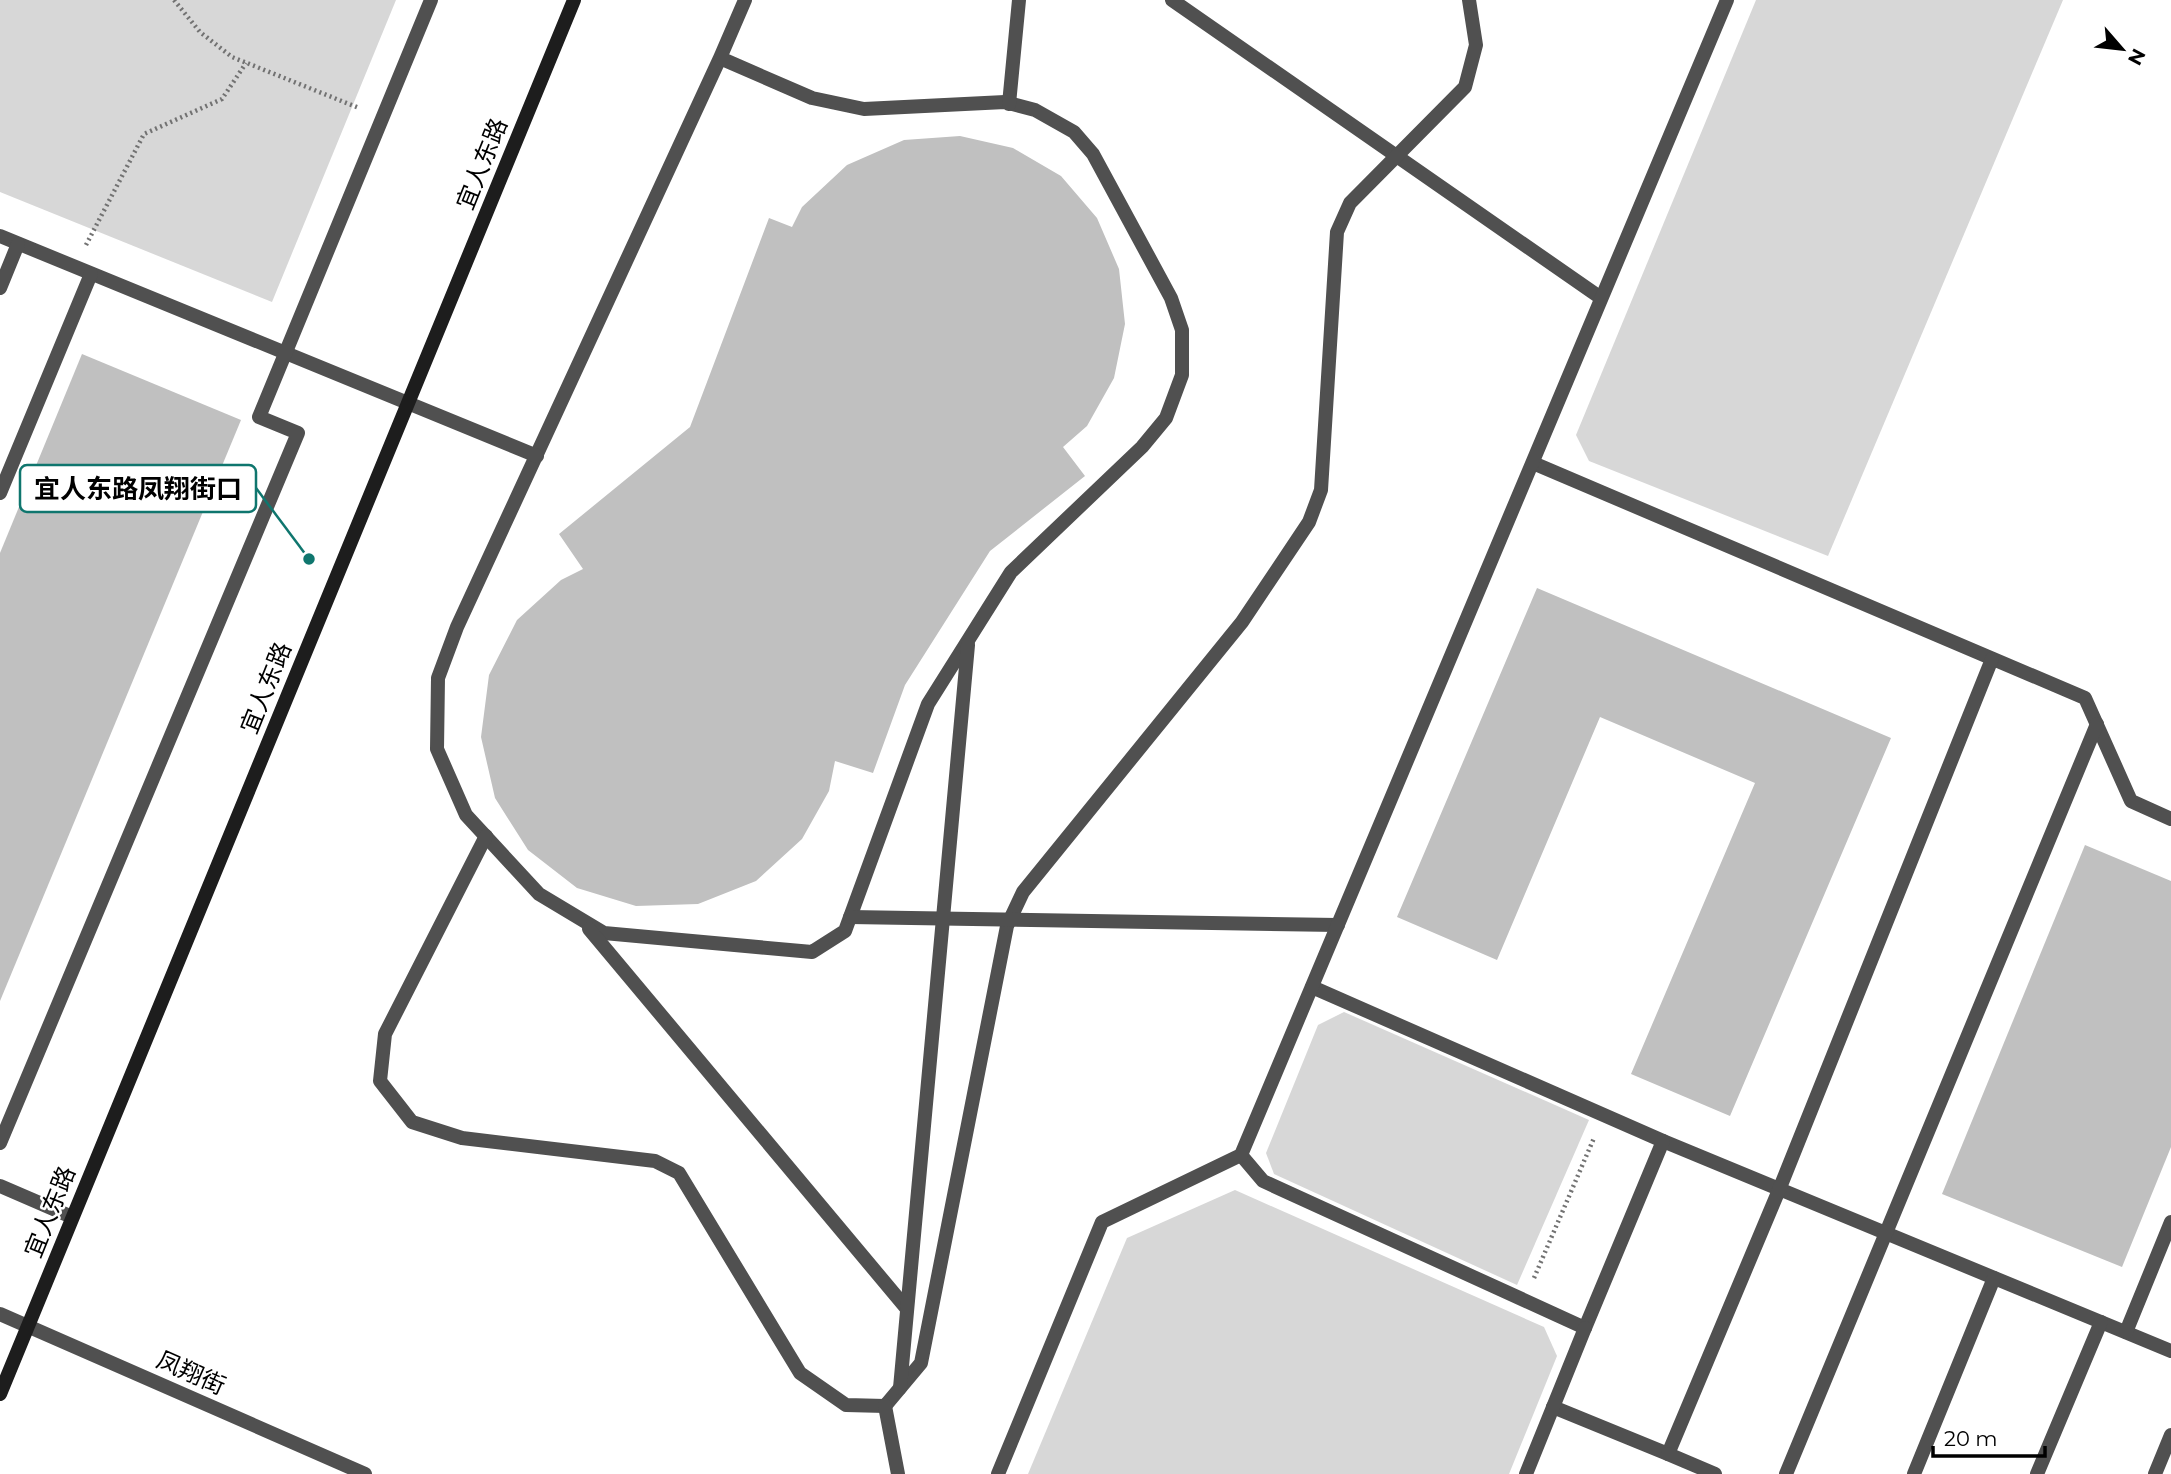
<svg xmlns="http://www.w3.org/2000/svg" width="2171" height="1474" font-family="Montserrat,'Noto Sans SC',sans-serif">
	<rect width="100%" height="100%" fill="#fff"/>
	<!-- green -->
	<g fill="#d7d7d7">
		<polygon points="0,0 396,0 272,302 0,192"/>
		<polygon points="1756,0 2063,0 1828,556 1589,461 1576,435"/>
		<polygon points="1344,1012 1589,1120 1517,1285 1274,1174 1266,1153 1318,1025"/>
		<polygon points="1235,1190 1544,1327 1557,1356 1509,1474 1028,1474 1127,1238"/>
	</g>
	<!-- building -->
	<g fill="#c0c0c0">
		<polygon points="960,136 1013,148 1061,176 1097,218 1119,269 1125,324 1114,378 1087,426 1063,447 1085,476 990,551 905,685 873,773 835,761 829,791 802,839 756,881 698,904 636,906 577,888 528,850 495,798 481,737 489,675 517,620 561,580 583,569 559,534 690,427 769,218 792,227 802,207 847,165 904,140"/>
		<polygon points="82,354 241,420 0,1001 0,553"/>
		<polygon points="1537,588 1891,738 1730,1116 1631,1074 1755,783 1600,717 1497,960 1397,917"/>
		<polygon points="2085,845 2171,881 2171,1147 2122,1267 1942,1194"/>
	</g>
	<g fill="none" stroke-linecap="round" stroke-linejoin="round">
		<!-- path -->
		<g stroke="#727272" stroke-width="4.5" stroke-dasharray="2 3.5" stroke-linecap="butt">
			<polyline points="174,0 200,32 232,57 359,108"/>
			<polyline points="86,245 144,134 222,99 246,63"/>
			<polyline points="1534,1278 1594,1138"/>
		</g>
		<!-- lane -->
		<g stroke="#505050" stroke-width="14">
			<polyline points="1172,0 1601,298"/>
			<polyline points="720,58 457,627 438,678 437,749 466,815 539,894 604,933 812,952 845,931 928,704 1011,572 1142,447 1166,418 1182,375 1182,330 1171,298 1093,154 1074,132 1035,110 1005,102 864,109 812,98 720,58 745,0"/>
			<polyline points="1009,104 1019,0"/>
			<polyline points="0,236 537,456"/>
			<polyline points="0,288 18,244"/>
			<polyline points="1533,463 2085,698 2131,801 2171,819"/>
			<polyline points="0,493 91,274"/>
			<polyline points="486,836 385,1034 380,1081 412,1122 462,1138 655,1161 679,1173 800,1373 846,1405 885,1406 921,1363 1007,926 1023,892 1242,622 1309,522 1321,490 1337,232 1350,203 1465,87 1476,45 1469,0"/>
			<polyline points="850,917 1338,925"/>
			<polyline points="589,929 907,1309"/>
			<polyline points="1663,1141 2171,1351"/>
			<polyline points="0,1143 298,433 259,417 431,0"/>
			<polyline points="1241,1155 1263,1181 1585,1328 1663,1141 1312,987"/>
			<polyline points="0,1186 72,1217"/>
			<polyline points="2126,1332 2171,1222"/>
			<polyline points="900,1388 968,645"/>
			<polyline points="885,1406 898,1474"/>
			<polyline points="1553,1407 1668,1454 1779,1190 1992,659"/>
			<polyline points="1668,1454 1715,1474"/>
			<polyline points="998,1474 1102,1222 1241,1155 1727,0"/>
			<polyline points="1526,1474 1585,1328"/>
			<polyline points="1786,1474 2097,724"/>
			<polyline points="1914,1474 1994,1278"/>
			<polyline points="2037,1474 2101,1322"/>
			<polyline points="2155,1474 2171,1435"/>
		</g>
		<!-- street -->
		<polyline stroke="#505050" stroke-width="14" points="0,1314 365,1474"/>
		<!-- secondary -->
		<polyline stroke="#1d1d1d" stroke-width="14" points="0,1394 574,0"/>
	</g>
	<g text-anchor="middle" stroke-width="5" stroke-linejoin="round" paint-order="stroke">
		<!-- street labels -->
		<g font-size="24" fill="#000" stroke="#fff">
			<text transform="translate(482 164) rotate(-68)" y="8">宜人东路</text>
			<text transform="translate(266 688) rotate(-68)" y="8">宜人东路</text>
			<text transform="translate(50 1212) rotate(-68)" y="8">宜人东路</text>
			<text transform="translate(191 1373) rotate(24)" y="8">凤翔街</text>
		</g>
	</g>
	<!-- callouts -->
	<path fill="none" stroke="#0f766e" stroke-width="2.5" d="M309 559L256 488"/>
	<circle fill="#0f766e" stroke="#fff" stroke-width="2.5" cx="309" cy="559" r="7"/>
	<rect fill="#fff" stroke="#0f766e" stroke-width="2.5" x="20" y="465" width="236" height="47" rx="7"/>
	<g font-size="26" text-anchor="middle" font-weight="bold" fill="#000">
		<text x="138" y="498">宜人东路凤翔街口</text>
	</g>
	<!-- north arrow -->
	<g transform="translate(2122 49) rotate(118)" stroke="#ffffff" stroke-width="5" paint-order="stroke">
	<path d="M0-5L12 26L0 18L-12 26Z" fill="#000000"/>
	<text y="-10" font-size="19" font-weight="bold" text-anchor="middle" fill="#000000">N</text>
	</g>
	<!-- scale -->
	<path d="M1933 1446v10h112v-10" fill="none" stroke="#000000" stroke-width="3.5"/>
	<text x="1944" y="1446" font-size="21" fill="#000000" stroke="#ffffff" stroke-width="5" paint-order="stroke">20 m</text>
</svg>
